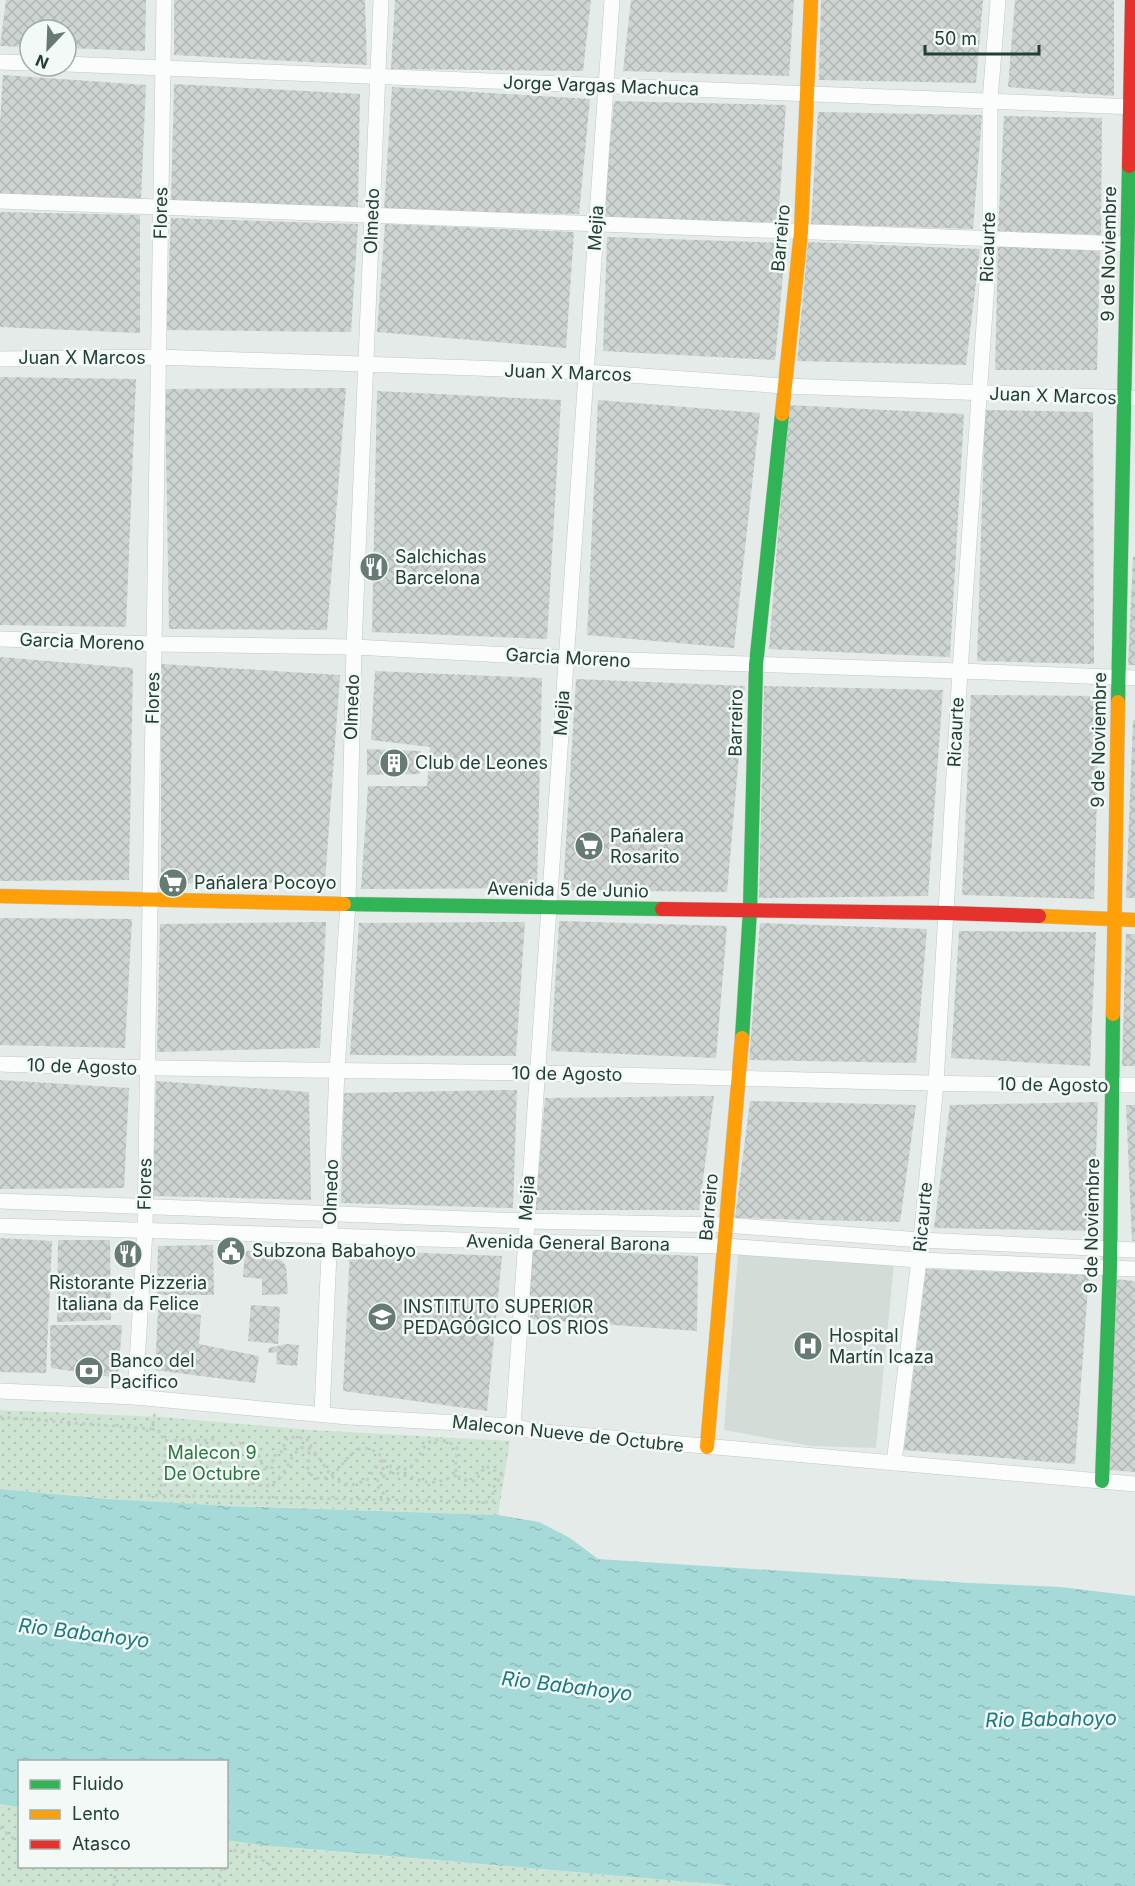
<svg xmlns="http://www.w3.org/2000/svg" width="1135" height="1886" font-family="Inter,sans-serif">
	<defs>
		<pattern id="green-dots" width="8" height="8" patternUnits="userSpaceOnUse" patternTransform="scale(1.5)"><rect width="8" height="8" fill="#cee4d2"/><path d="M2 2h.1M6 6h.1" fill="none" stroke="#b1c5b5" stroke-width="1.8" stroke-linecap="round"/></pattern>
		<pattern id="water-ripples" width="26" height="14" patternUnits="userSpaceOnUse" patternTransform="scale(1.5)"><rect width="26" height="14" fill="#a5dad9"/><path d="M2 4q2-2 4 0t4 0M15 11q2-2 4 0t4 0" fill="none" stroke="#8ebcbb"/></pattern>
		<pattern id="building-cross-hatch" width="8" height="8" patternUnits="userSpaceOnUse" patternTransform="scale(1.5)"><rect width="8" height="8" fill="#ced4d1"/><path d="M0 0l8 8M0 8l8-8" fill="none" stroke="#b1b7b4"/></pattern>
	</defs>
	<rect width="100%" height="100%" fill="#e5ebe8"/>
	<!-- built -->
	<polygon fill="#d3dcd7" points="738,1255 894,1263 876,1448 812,1446 724,1430"/>
	<!-- green -->
	<g fill="url(#green-dots)">
		<polygon points="0,1410 162,1417 311,1430 510,1441 498,1515 160,1503 0,1489"/>
		<polygon points="0,1804 19,1806 20,1866 226,1866 227,1837 301,1849 736,1886 0,1886"/>
	</g>
	<!-- water -->
	<polygon fill="url(#water-ripples)" points="0,1489 109,1499 229,1506 498,1515 539,1522 570,1538 598,1559 970,1583 1061,1587 1135,1596 1135,1886 736,1886 261,1845 227,1840 226,1762 20,1762 19,1807 0,1804"/>
	<!-- building -->
	<g fill="url(#building-cross-hatch)">
		<polygon points="6,0 146,0 145,51 66,48 66,30 30,30 30,47 0,46"/>
		<polygon points="174,0 365,0 367,65 174,55"/>
		<polygon points="395,0 591,0 583,71 391,69"/>
		<polygon points="631,0 794,0 789,76 623,71"/>
		<polygon points="821,0 983,0 976,83 819,80"/>
		<polygon points="1015,0 1114,0 1114,96 1008,87"/>
		<polygon points="3,75 146,85 141,199 0,194 0,123"/>
		<polygon points="174,84 360,94 358,209 171,202"/>
		<polygon points="392,87 590,99 579,214 384,210"/>
		<polygon points="614,101 786,105 778,224 603,220"/>
		<polygon points="818,112 982,115 973,229 811,224"/>
		<polygon points="1004,116 1102,118 1101,235 998,231"/>
		<polygon points="0,212 140,215 140,333 0,327"/>
		<polygon points="171,218 358,224 351,332 166,330"/>
		<polygon points="385,224 574,232 566,348 377,332"/>
		<polygon points="607,237 786,243 775,360 603,351"/>
		<polygon points="808,242 980,249 966,365 797,361"/>
		<polygon points="998,245 1100,251 1097,370 995,370"/>
		<polygon points="0,377 136,379 126,627 0,625"/>
		<polygon points="346,388 327,630 169,629 165,389"/>
		<polygon points="377,391 561,400 547,639 372,632"/>
		<polygon points="598,400 760,413 734,648 587,635"/>
		<polygon points="788,405 964,414 950,657 769,649"/>
		<polygon points="985,410 1093,412 1094,664 977,661"/>
		<polygon points="1133,557 1135,557 1135,665 1128,665"/>
		<polygon points="0,657 133,668 129,880 0,881"/>
		<polygon points="161,664 340,675 325,882 161,884"/>
		<polygon points="375,671 542,678 537,888 361,889 368,786 427,786 430,747 371,740"/>
		<polygon points="576,679 745,686 727,892 563,890"/>
		<polygon points="764,686 943,690 928,896 759,898"/>
		<polygon points="971,695 1100,696 1094,899 962,895"/>
		<polygon points="1133,720 1135,720 1135,898 1126,898"/>
		<polygon points="367,749 421,751 420,774 367,775"/>
		<polygon points="0,918 132,919 125,1048 0,1045"/>
		<polygon points="559,921 727,926 716,1058 551,1051"/>
		<polygon points="326,922 320,1048 157,1052 160,924"/>
		<polygon points="525,922 516,1056 350,1055 359,923"/>
		<polygon points="760,923 927,929 916,1063 749,1060"/>
		<polygon points="959,931 1096,932 1090,1066 951,1058"/>
		<polygon points="1126,934 1135,934 1135,1066 1122,1066"/>
		<polygon points="0,1080 129,1088 124,1188 0,1189"/>
		<polygon points="156,1081 309,1092 311,1200 153,1196"/>
		<polygon points="517,1090 513,1208 341,1203 344,1093"/>
		<polygon points="714,1096 699,1210 535,1210 545,1098"/>
		<polygon points="750,1101 916,1105 900,1222 735,1218"/>
		<polygon points="1098,1102 1093,1231 934,1228 950,1105"/>
		<polygon points="1126,1105 1135,1105 1135,1241 1132,1241"/>
		<polygon points="0,1238 52,1241 46,1373 0,1372"/>
		<polygon points="58,1240 110,1240 111,1320 57,1322"/>
		<polygon points="213,1245 214,1295 157,1295 158,1246"/>
		<polygon points="530,1249 698,1256 697,1331 530,1319"/>
		<polygon points="350,1250 502,1256 487,1411 343,1391"/>
		<polygon points="245,1251 274,1251 286,1266 288,1294 262,1295 262,1279 243,1277"/>
		<polygon points="926,1269 1089,1275 1075,1464 904,1450"/>
		<polygon points="1114,1279 1135,1281 1135,1472 1109,1470"/>
		<polygon points="251,1305 280,1307 278,1344 248,1341"/>
		<polygon points="158,1309 201,1315 199,1344 259,1356 255,1383 155,1370"/>
		<polygon points="50,1325 122,1325 118,1378 51,1368"/>
		<polygon points="286,1344 299,1345 297,1366 276,1364 277,1352 268,1353 269,1348"/>
	</g>
	<g fill="none" stroke-linecap="round" stroke-linejoin="round">
		<!-- street casing -->
		<g stroke="#c2c8c5" stroke-width="16">
			<g id="street">
				<polyline points="0,62 30,63"/>
				<polyline points="66,64 1135,107"/>
				<polyline points="0,201 1127,244"/>
				<polyline points="0,359 158,357 586,372 784,386 1135,398"/>
				<polyline points="0,639 154,644 354,647 565,658 960,671 1135,678"/>
				<path d="M0,1064C179,1070 357,1070 536,1073C736,1077 935,1086 1135,1085"/>
				<polyline points="0,1201 526,1221 725,1225 920,1240 1135,1250"/>
				<polyline points="0,1226 524,1242 724,1246 919,1260 1135,1269"/>
				<polyline points="0,1391 135,1397 348,1417 513,1426 533,1431 1135,1484"/>
				<polyline points="135,1397 145,1230 164,0"/>
				<polyline points="322,1413 337,1071 348,903 354,647 381,0"/>
				<polyline points="513,1426 612,0"/>
				<polyline points="894,1463 919,1260 936,1083 960,671 990,239 990,101 998,0"/>
			</g>
		</g>
		<!-- fast casing -->
		<g stroke="#c1c8c5" stroke-width="15">
			<g id="fast">
				<polyline points="1118,702 1129,166"/>
				<polyline points="344,904 662,909"/>
				<polyline points="742,1038 750,910 756,665 782,414"/>
				<polyline points="1102,1481 1110,1267 1113,1014"/>
			</g>
		</g>
		<!-- slow casing -->
		<g stroke="#c1c8c5" stroke-width="15">
			<g id="slow">
				<polyline points="782,414 801,232 811,0"/>
				<polyline points="0,896 344,904"/>
				<polyline points="1039,916 1135,920"/>
				<polyline points="1113,1014 1118,702"/>
				<polyline points="707,1447 742,1038"/>
			</g>
		</g>
		<!-- jam casing -->
		<g stroke="#c1c8c5" stroke-width="15">
			<g id="jam">
				<polyline points="1129,166 1132,0"/>
				<polyline points="662,909 947,913 1039,916"/>
			</g>
		</g>
		<!-- path -->
		<g stroke="#c1cbc6" stroke-width="3" stroke-dasharray="3 4.5" stroke-linecap="butt">
			<polyline points="0,1417 152,1429 155,1412"/>
			<polyline points="152,1429 159,1430 159,1436 167,1438 160,1495"/>
			<path d="M173,1471H180L187,1464L199,1463L200,1459L194,1453L196,1445L199,1444L208,1448L216,1463H220L230,1447L240,1443L259,1456L264,1469H271L274,1465L272,1457L284,1450V1442L288,1437L306,1438L311,1445C309,1456 302,1473 317,1478C321,1479 327,1478 331,1476C346,1464 358,1432 383,1458V1476"/>
			<path d="M140,1495L493,1502V1488L502,1475L486,1466L475,1481C448,1481 457,1466 457,1448C451,1443 448,1441 440,1440C416,1438 423,1473 398,1469C391,1468 387,1464 383,1458L367,1480L352,1485C346,1484 340,1483 335,1479C326,1473 318,1450 308,1448C288,1442 288,1493 257,1485C246,1483 235,1459 227,1451C222,1446 217,1443 212,1439C199,1443 187,1437 173,1441V1471L163,1470"/>
			<path d="M389,1500L377,1486L378,1480L391,1472C423,1478 422,1490 457,1475"/>
			<polyline points="0,1827 11,1837 20,1841"/>
			<path d="M226,1849C246,1851 262,1858 277,1870"/>
			<polyline points="114,1886 116,1866"/>
			<polyline points="219,1886 222,1866"/>
		</g>
		<!-- street -->
		<use href="#street" stroke="#fbfcfc" stroke-width="15"/>
		<!-- fast -->
		<use href="#fast" stroke="#30b455" stroke-width="14"/>
		<!-- slow -->
		<use href="#slow" stroke="#ff9f0a" stroke-width="14"/>
		<!-- jam -->
		<use href="#jam" stroke="#e5322d" stroke-width="14"/>
	</g>
	<!-- icons -->
	<defs>
		<g id="restaurant-disc" transform="scale(1.5)"><circle r="9.5" fill="#667b72" stroke="#f3f9f6"/><path d="M-5-6h1v4h1v-4h1v4h1v-4h1v5L-1.5 .5V6h-2V.5L-5-1ZM5-6V6H3V1.5H1.5Q1.5-4 5-6Z" fill="#fff"/></g>
		<g id="building-disc" transform="scale(1.5)"><circle r="9.5" fill="#667b72" stroke="#f3f9f6"/><path d="M-4-6H4V6H1V3H-1V6H-4ZM-2.5-4.3h1.7v1.8h-1.7ZM.8-4.3h1.7v1.8H.8ZM-2.5-1h1.7V.8h-1.7ZM.8-1h1.7V.8H.8Z" fill="#fff"/></g>
		<g id="supermarket-disc" transform="scale(1.5)"><circle r="9.5" fill="#667b72" stroke="#f3f9f6"/><path d="M-6-5.5h2.5l.6 2H6L4.5 2H-2.5L-4.4-4H-6ZM-1.5 3.2a1.3 1.3 0 1 0 .1 0ZM3 3.2a1.3 1.3 0 1 0 .1 0Z" fill="#fff"/></g>
		<g id="civic-disc" transform="scale(1.5)"><circle r="9.5" fill="#667b72" stroke="#f3f9f6"/><path d="M-.6-6.5H3V-4.5H.6V-3L4-1V1h2V6H-6V1h2V-1L-.6-3ZM-1.2 2.5V6h2.4V2.5Z" fill="#fff"/></g>
		<g id="university-disc" transform="scale(1.5)"><circle r="9.5" fill="#667b72" stroke="#f3f9f6"/><path d="M0-5L7-2L0 1L-7-2ZM-4 1L0 2.5L4 1V4Q0 6-4 4Z" fill="#fff"/></g>
		<g id="hospital-disc" transform="scale(1.5)"><circle r="9.5" fill="#667b72" stroke="#f3f9f6"/><path d="M-5-5h3v3.5h4V-5h3V5h-3V1.5h-4V5h-3Z" fill="#fff"/></g>
		<g id="bank-disc" transform="scale(1.5)"><circle r="9.5" fill="#667b72" stroke="#f3f9f6"/><path d="M-6-4H6V4H-6ZM0-2.3a2.3 2.3 0 1 0 0 4.6a2.3 2.3 0 1 0 0-4.6Z" fill="#fff"/></g>
	</defs>
	<g fill-rule="evenodd">
		<use href="#restaurant-disc" x="374" y="567"/>
		<use href="#building-disc" x="394" y="763"/>
		<use href="#supermarket-disc" x="589" y="846"/>
		<use href="#supermarket-disc" x="173" y="883"/>
		<use href="#civic-disc" x="231" y="1251"/>
		<use href="#restaurant-disc" x="128" y="1254"/>
		<use href="#university-disc" x="382" y="1317"/>
		<use href="#hospital-disc" x="808" y="1346"/>
		<use href="#bank-disc" x="89" y="1371"/>
	</g>
	<g text-anchor="middle" stroke-width="5" stroke-linejoin="round" paint-order="stroke">
		<!-- street labels -->
		<g font-size="18" fill="#223f33" stroke="#f3f9f6">
			<text transform="translate(601 86) rotate(2)" y="6">Jorge Vargas Machuca</text>
			<text transform="translate(161 213) rotate(-89)" y="6">Flores</text>
			<text transform="translate(372 221) rotate(-88)" y="6">Olmedo</text>
			<text transform="translate(596 228) rotate(-86)" y="6">Mejia</text>
			<text transform="translate(781 238) rotate(-85)" y="6">Barreiro</text>
			<text transform="translate(988 247) rotate(-88)" y="6">Ricaurte</text>
			<text transform="translate(1109 254) rotate(-89)" y="6">9 de Noviembre</text>
			<text x="82" y="364">Juan X Marcos</text>
			<text transform="translate(568 373) rotate(2)" y="6">Juan X Marcos</text>
			<text transform="translate(1053 396) rotate(2)" y="6">Juan X Marcos</text>
			<text transform="translate(82 642) rotate(2)" y="6">Garcia Moreno</text>
			<text transform="translate(568 658) rotate(3)" y="6">Garcia Moreno</text>
			<text transform="translate(153 698) rotate(-89)" y="6">Flores</text>
			<text transform="translate(352 707) rotate(-88)" y="6">Olmedo</text>
			<text transform="translate(562 713) rotate(-86)" y="6">Mejia</text>
			<text transform="translate(736 723) rotate(-89)" y="6">Barreiro</text>
			<text transform="translate(956 732) rotate(-87)" y="6">Ricaurte</text>
			<text transform="translate(1099 740) rotate(-89)" y="6">9 de Noviembre</text>
			<text transform="translate(568 890) rotate(1)" y="6">Avenida 5 de Junio</text>
			<text transform="translate(82 1067) rotate(2)" y="6">10 de Agosto</text>
			<text transform="translate(567 1074) rotate(1)" y="6">10 de Agosto</text>
			<text transform="translate(1053 1085) rotate(1)" y="6">10 de Agosto</text>
			<text transform="translate(145 1184) rotate(-89)" y="6">Flores</text>
			<text transform="translate(331 1192) rotate(-88)" y="6">Olmedo</text>
			<text transform="translate(527 1198) rotate(-86)" y="6">Mejia</text>
			<text transform="translate(709 1207) rotate(-85)" y="6">Barreiro</text>
			<text transform="translate(923 1217) rotate(-85)" y="6">Ricaurte</text>
			<text transform="translate(1092 1226) rotate(-89)" y="6">9 de Noviembre</text>
			<text transform="translate(568 1243) rotate(1)" y="6">Avenida General Barona</text>
			<text transform="translate(568 1434) rotate(6)" y="6">Malecon Nueve de Octubre</text>
		</g>
		<!-- poi labels -->
		<g font-size="18" fill="#223f33" stroke="#f3f9f6" text-anchor="start">
			<text x="395" y="563">Salchichas<tspan x="395" dy="21">Barcelona</tspan></text>
			<text x="415" y="769">Club de Leones</text>
			<text x="610" y="842">Pañalera<tspan x="610" dy="21">Rosarito</tspan></text>
			<text x="194" y="889">Pañalera Pocoyo</text>
			<text x="252" y="1257">Subzona Babahoyo</text>
			<text x="128" y="1289" text-anchor="middle">Ristorante Pizzeria<tspan x="128" dy="21">Italiana da Felice</tspan></text>
			<text x="403" y="1313">INSTITUTO SUPERIOR<tspan x="403" dy="21">PEDAGÓGICO LOS RIOS</tspan></text>
			<text x="829" y="1342">Hospital<tspan x="829" dy="21">Martín Icaza</tspan></text>
			<text x="110" y="1367">Banco del<tspan x="110" dy="21">Pacifico</tspan></text>
		</g>
		<!-- park labels -->
		<g font-size="18" fill="#2b773d" stroke="#f3f9f6">
			<text x="212" y="1459">Malecon 9<tspan x="212" dy="21">De Octubre</tspan></text>
		</g>
		<!-- water labels -->
		<g font-size="20" font-style="italic" fill="#1a7b7d" stroke="#f3f9f6">
			<text transform="translate(84 1633) rotate(7)" y="7">Rio Babahoyo</text>
			<text transform="translate(567 1686) rotate(7)" y="7">Rio Babahoyo</text>
			<text transform="translate(1051 1719) rotate(-1)" y="7">Rio Babahoyo</text>
		</g>
	</g>
	<!-- legend -->
	<rect x="18" y="1760" width="210" height="108" fill="#f3f9f6" stroke="#9fafa8" stroke-width="1.5"/>
	<rect x="30" y="1780" width="30" height="9" fill="#30b455" stroke="#9fafa8" stroke-width="1.5"/>
	<text x="72" y="1790" font-size="18" fill="#223f33">Fluido</text>
	<rect x="30" y="1810" width="30" height="9" fill="#ff9f0a" stroke="#9fafa8" stroke-width="1.5"/>
	<text x="72" y="1820" font-size="18" fill="#223f33">Lento</text>
	<rect x="30" y="1840" width="30" height="9" fill="#e5322d" stroke="#9fafa8" stroke-width="1.5"/>
	<text x="72" y="1850" font-size="18" fill="#223f33">Atasco</text>
	<!-- north arrow -->
	<g transform="translate(48 48) rotate(203)"><circle r="28" fill="#f3f9f6" stroke="#9fafa8" stroke-width="1.5"/>
	<path d="M0-4.5L10 22L0 15L-10 22Z" fill="#667b72"/>
	<text y="-9" font-size="16" font-weight="bold" text-anchor="middle" fill="#223f33">N</text>
	</g>
	<!-- scale -->
	<path d="M925 45v9h114v-9" fill="none" stroke="#223f33" stroke-width="3"/>
	<text x="934" y="45" font-size="18" fill="#223f33" stroke="#f3f9f6" stroke-width="4.5" paint-order="stroke">50 m</text>
</svg>
